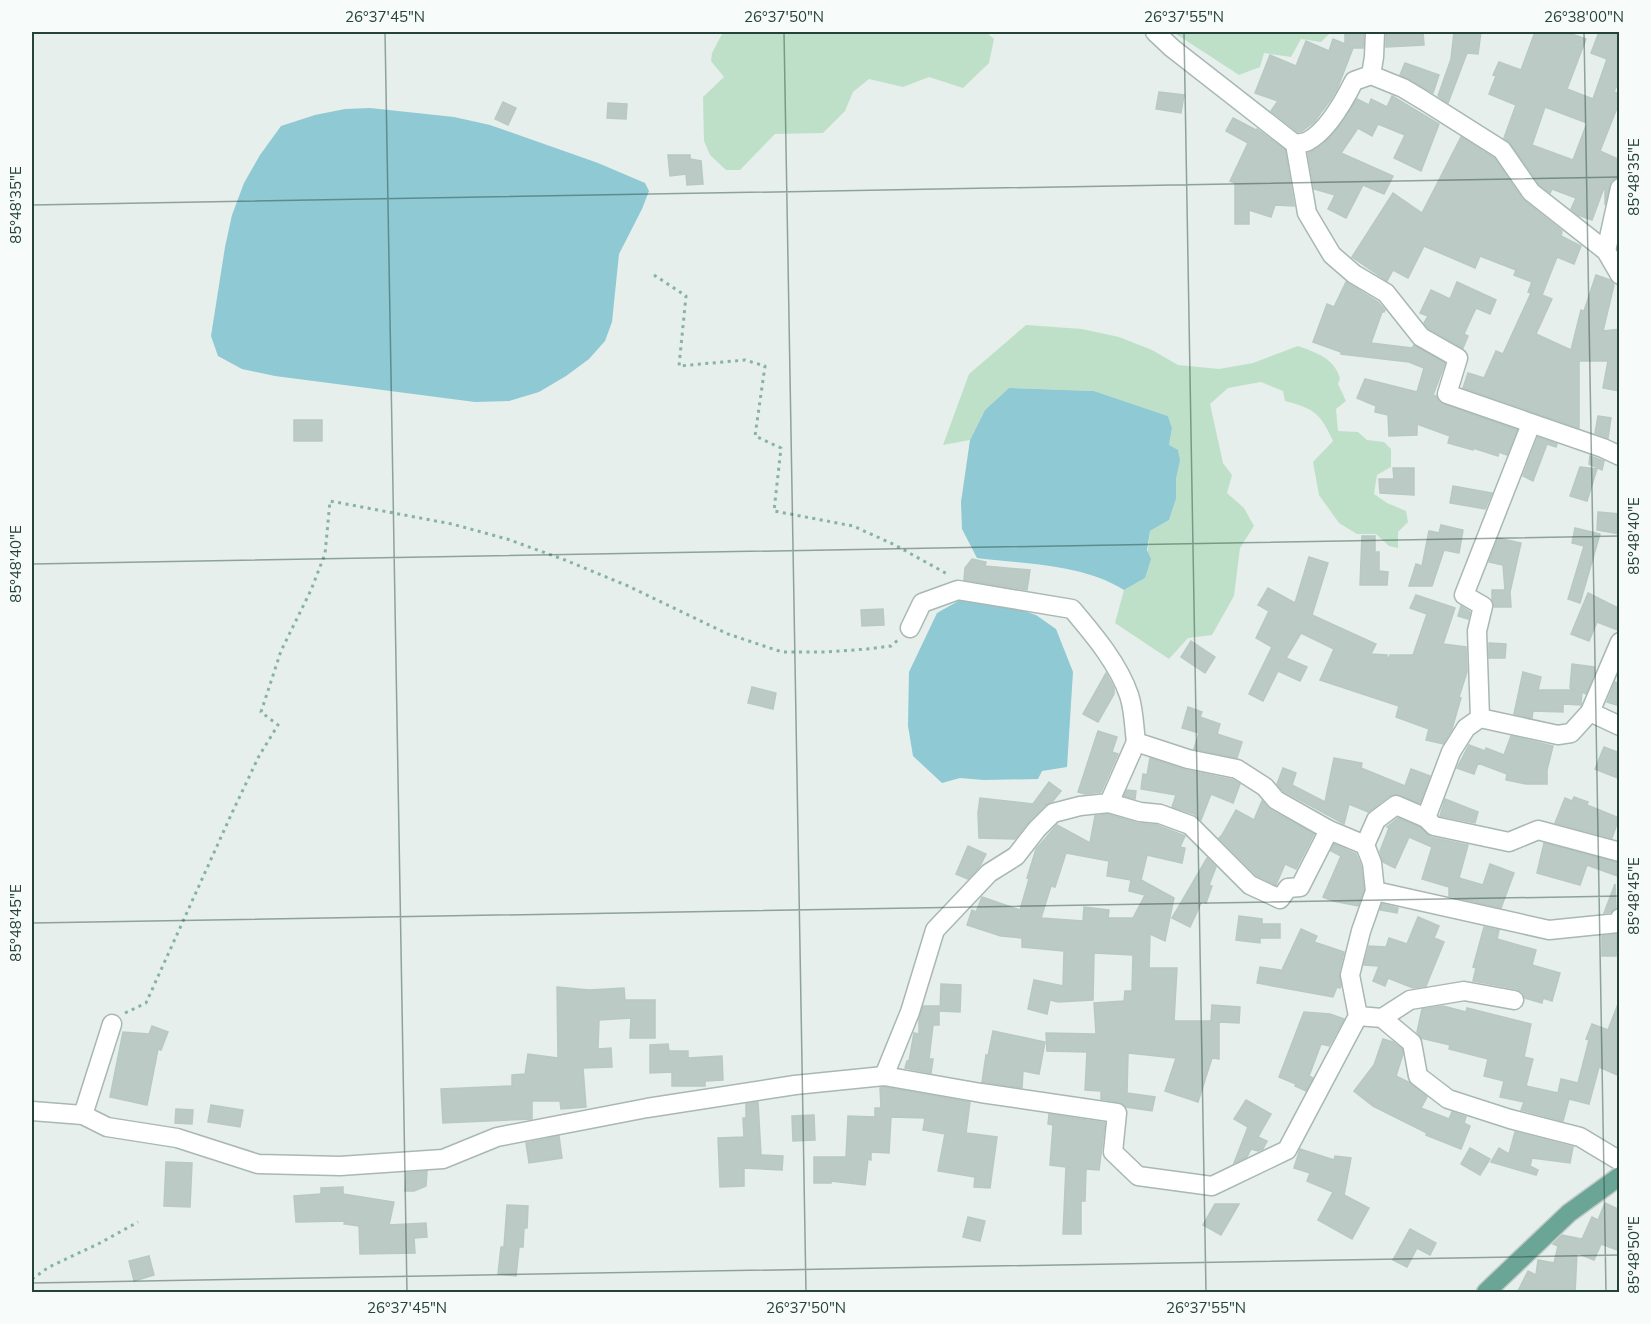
<svg xmlns="http://www.w3.org/2000/svg" width="1651" height="1324" font-family="Mulish,sans-serif">
	<rect width="100%" height="100%" fill="#e6efeb"/>
	<!-- green -->
	<g fill="#bfe0c8">
		<polygon points="723,32 935,32 938,33 940,32 986,32 994,39 989,63 963,88 929,77 903,87 869,79 853,92 845,111 823,133 775,134 740,170 726,170 710,155 704,141 703,97 724,77 711,61 712,53"/>
		<polygon points="1173,32 1329,32 1330,33 1321,42 1301,39 1291,57 1264,53 1260,67 1239,75"/>
		<path d="M1026,325L1082,329L1119,337L1152,350L1178,365L1219,369L1253,363L1298,346C1317,353 1334,358 1340,378L1338,384L1346,401L1336,409L1338,431L1358,432L1367,440L1384,442L1391,449V467L1377,475L1374,494L1387,503L1406,511L1408,522L1398,532V548L1389,546L1376,534H1357L1339,523L1319,495L1313,462L1333,441C1320,413 1315,409 1285,401L1283,391L1261,382L1228,388L1210,404L1223,463L1232,475L1227,493L1244,508L1254,526L1240,548L1234,596L1212,635L1188,638L1169,659L1115,623L1124,590L1145,578L1150,531L1169,520L1176,499V479L1180,461L1169,445L1172,428L1168,416L1094,391L1009,388L985,410L970,440L943,445L969,374Z"/>
	</g>
	<!-- water -->
	<g fill="#8ec9d4">
		<polygon points="370,108 454,117 490,125 598,163 645,183 649,191 642,209 619,254 612,322 605,341 589,359 566,376 539,392 509,401 475,402 275,376 242,369 218,356 211,336 225,247 232,215 244,183 260,155 281,126 315,115 345,109"/>
		<path d="M1009,388L1094,391L1168,416L1172,428L1169,445L1178,450L1180,461L1176,479V499L1169,520L1150,531L1147,550L1151,559L1145,578L1124,590C1083,564 1025,564 977,558L962,529L961,502L970,440L985,410Z"/>
		<polygon points="962,599 1000,603 1036,615 1056,629 1073,672 1067,767 1042,771 1038,779 984,780 960,778 942,783 913,756 908,726 909,672 937,613"/>
	</g>
	<!-- building -->
	<g fill="#bbcac4" stroke="#b8c9c2" stroke-width="1.5" fill-rule="evenodd">
		<polygon points="1353,32 1364,32 1363,48 1353,48 1338,87 1331,99 1314,122 1302,131 1298,132 1271,111 1278,101 1255,93 1270,55 1296,66 1306,41 1329,51 1333,39 1345,44 1345,34 1353,34"/>
		<polygon points="1386,32 1423,32 1424,45 1386,47"/>
		<polygon points="1454,32 1481,32 1478,54 1467,53 1448,103 1438,96 1451,59"/>
		<path d="M1535,32H1566L1586,39L1567,89L1593,99L1607,59L1591,53L1599,32H1620V78L1614,92L1620,94V109L1617,108L1600,151L1620,160V177L1611,181L1605,205V185L1592,220L1578,215L1571,209L1576,198L1552,189L1550,193L1539,184L1511,144L1504,138L1516,105L1489,94L1496,76L1493,75L1499,62L1521,70ZM1545,107L1587,123L1573,160L1532,145Z"/>
		<polygon points="1405,63 1439,75 1433,93 1400,75"/>
		<polygon points="1159,92 1184,95 1181,113 1156,109"/>
		<polygon points="1392,96 1439,124 1421,171 1394,158 1405,135 1378,124 1372,136 1358,128 1341,153 1393,176 1384,194 1363,185 1346,218 1328,209 1335,195 1314,189 1308,153 1321,146 1330,137 1357,99 1369,105 1371,99 1387,107"/>
		<polygon points="503,102 516,108 508,125 495,119"/>
		<polygon points="608,103 627,104 626,119 607,118"/>
		<polygon points="1233,118 1256,130 1257,129 1285,150 1294,206 1275,205 1271,217 1249,210 1249,224 1235,224 1235,183 1230,181 1248,143 1226,131"/>
		<polygon points="1461,137 1494,158 1522,199 1562,231 1561,236 1581,246 1574,264 1557,257 1542,295 1552,299 1536,334 1571,350 1581,310 1584,311 1596,275 1610,280 1614,285 1603,331 1620,329 1620,391 1603,388 1608,361 1579,361 1579,428 1463,388 1468,373 1484,378 1496,351 1503,354 1531,293 1528,292 1532,282 1514,275 1516,270 1480,256 1475,268 1424,246 1408,278 1393,270 1387,281 1352,257 1393,193 1422,213"/>
		<polygon points="668,155 690,155 690,159 701,161 703,184 687,185 686,174 670,176"/>
		<polygon points="1346,282 1378,302 1385,310 1384,312 1382,312 1371,343 1412,348 1414,345 1445,363 1433,395 1436,396 1439,402 1517,430 1507,455 1499,452 1498,456 1473,448 1473,450 1448,443 1450,436 1417,424 1417,435 1389,436 1388,415 1375,412 1376,406 1357,398 1365,379 1417,392 1424,368 1409,362 1341,354 1341,352 1313,342 1327,304 1334,307"/>
		<polygon points="1457,282 1496,300 1490,314 1476,308 1464,334 1468,336 1463,348 1428,328 1424,323 1428,316 1420,313 1431,290 1450,299"/>
		<polygon points="1598,416 1611,418 1608,438 1595,433"/>
		<rect x="294" y="420" width="28" height="21"/>
		<polygon points="1538,437 1557,444 1556,447 1547,444 1533,481 1523,476"/>
		<polygon points="1590,456 1604,461 1602,470 1589,464"/>
		<polygon points="1580,467 1597,469 1587,501 1570,496"/>
		<polygon points="1393,468 1414,468 1414,495 1380,493 1379,479 1394,479"/>
		<polygon points="1453,486 1492,493 1485,509 1450,503"/>
		<polygon points="1598,512 1620,514 1620,534 1597,530"/>
		<polygon points="1441,525 1463,530 1459,553 1444,550 1432,586 1409,586 1416,564 1422,566 1429,531 1439,533"/>
		<polygon points="1575,528 1600,534 1580,603 1568,599 1584,546 1572,543"/>
		<polygon points="1362,536 1375,536 1375,552 1379,552 1379,571 1388,572 1387,585 1360,585"/>
		<polygon points="1498,538 1521,543 1510,592 1511,607 1494,607 1492,600 1492,590 1505,590 1503,565 1489,562"/>
		<polygon points="1309,557 1328,563 1312,615 1376,644 1371,654 1387,655 1387,661 1390,655 1413,655 1427,614 1410,608 1416,595 1455,608 1443,644 1466,647 1467,672 1459,697 1461,698 1452,729 1443,744 1426,740 1429,729 1396,717 1399,706 1320,680 1334,649 1301,633 1286,658 1307,667 1300,681 1278,671 1263,701 1249,694 1272,647 1256,638 1269,611 1258,605 1268,588 1295,603"/>
		<polygon points="972,559 986,562 985,566 1030,570 1027,590 964,580 965,568"/>
		<polygon points="1588,593 1620,609 1620,631 1597,622 1589,641 1571,634"/>
		<polygon points="1461,606 1470,612 1468,619 1458,616"/>
		<polygon points="883,609 884,625 862,626 861,610"/>
		<polygon points="1191,641 1215,657 1205,673 1181,657"/>
		<polygon points="1489,643 1506,644 1505,658 1489,658"/>
		<polygon points="1572,664 1594,667 1594,674 1586,694 1582,692 1581,705 1563,704 1563,712 1533,711 1532,718 1514,714 1523,672 1541,677 1538,690 1576,690 1570,688"/>
		<polygon points="1106,673 1114,688 1114,694 1098,722 1083,714"/>
		<polygon points="1615,682 1620,684 1620,706 1607,702"/>
		<polygon points="752,687 776,693 773,709 748,703"/>
		<polygon points="1188,707 1202,712 1200,717 1220,724 1217,734 1242,742 1237,758 1194,749 1199,733 1182,728"/>
		<polygon points="1098,731 1117,737 1112,752 1118,754 1101,792 1085,794 1078,792"/>
		<polygon points="1511,736 1553,746 1547,770 1547,784 1526,784 1506,780 1507,774 1478,763 1474,774 1457,768 1469,745 1485,751 1486,748 1504,755"/>
		<polygon points="1604,747 1620,753 1620,779 1595,769"/>
		<polygon points="1150,758 1186,770 1233,780 1240,784 1233,803 1211,794 1201,820 1194,814 1172,807 1176,795 1141,789 1143,774 1147,775"/>
		<polygon points="1334,758 1362,763 1361,768 1405,786 1411,769 1430,776 1420,803 1395,794 1389,796 1368,812 1349,804 1344,824 1283,791 1277,784 1283,768 1296,773 1292,785 1325,802"/>
		<polygon points="1049,782 1061,791 1053,801 1045,805 1029,821 1015,839 979,838 978,813 980,798 1033,804"/>
		<polygon points="1127,790 1136,791 1135,799 1124,796"/>
		<polygon points="1574,797 1588,802 1587,805 1619,818 1612,838 1555,823 1565,798 1572,801"/>
		<polygon points="1445,799 1478,812 1475,823 1440,816"/>
		<polygon points="1262,801 1270,810 1314,834 1296,869 1285,864 1276,885 1257,876 1219,838 1222,835 1236,810 1254,820"/>
		<path d="M1108,814L1137,823L1157,825L1185,836L1180,847L1185,848L1182,863L1147,855L1141,880L1174,898L1165,941L1150,934L1149,968H1177L1174,1021H1213H1211L1212,1005L1240,1007L1239,1023L1219,1022V1059L1212,1058L1198,1102L1165,1091L1176,1058L1128,1053L1127,1093L1155,1097L1152,1111L1126,1107L1119,1102L1101,1099V1091L1085,1090L1087,1052L1047,1051L1046,1033L1096,1034L1094,1003L1124,1001L1125,991H1132L1133,955L1094,953L1093,1000L1058,1002L1050,1000L1047,1014L1028,1009L1034,980L1063,986L1064,951L1022,947V938L1001,936L967,925L972,910L976,912L982,897L1020,910L1029,879L1027,878L1036,849L1057,825L1090,843L1095,816ZM1066,853L1109,861L1107,876L1131,880L1129,891L1145,895L1133,918H1108L1109,910L1084,907L1083,921L1041,918L1051,886L1055,887Z"/>
		<polygon points="1398,818 1420,827 1431,837 1468,845 1459,878 1483,885 1490,864 1514,873 1501,908 1449,896 1449,887 1422,879 1432,847 1409,837 1395,868 1383,862 1380,851 1389,828 1387,827"/>
		<polygon points="1544,843 1620,863 1620,877 1587,865 1580,885 1537,873"/>
		<polygon points="1334,844 1356,854 1361,866 1364,890 1358,906 1333,901 1323,897 1341,856 1331,851"/>
		<polygon points="968,846 986,854 980,866 968,879 956,874"/>
		<polygon points="1207,858 1216,867 1209,885 1212,886 1206,903 1202,901 1190,927 1172,918"/>
		<polygon points="1615,884 1616,908 1610,912 1604,913"/>
		<polygon points="1382,904 1398,908 1397,913 1380,910"/>
		<polygon points="1239,916 1262,919 1262,924 1280,924 1280,938 1260,938 1260,943 1236,940"/>
		<polygon points="1418,917 1439,926 1434,938 1444,942 1426,986 1413,988 1388,978 1385,986 1373,981 1379,966 1364,965 1369,946 1386,947 1389,938 1407,944"/>
		<polygon points="1484,927 1499,930 1497,939 1536,950 1532,965 1560,973 1552,1001 1543,998 1542,1003 1525,998 1522,992 1517,989 1473,981 1476,968 1473,967"/>
		<polygon points="1301,929 1317,936 1314,942 1344,952 1339,973 1341,986 1340,988 1337,987 1333,997 1257,983 1260,967 1280,970 1280,974"/>
		<polygon points="1617,934 1616,956 1602,956 1602,936"/>
		<polygon points="941,984 961,985 960,1012 940,1011"/>
		<polygon points="557,987 589,990 624,988 625,1000 655,1000 655,1038 630,1038 631,1018 599,1020 598,1049 611,1048 612,1067 583,1068 586,1107 561,1109 560,1101 532,1101 532,1119 443,1123 441,1089 512,1086 512,1075 525,1074 528,1054 558,1058"/>
		<polygon points="1618,1004 1620,1004 1620,1076 1599,1067 1589,1104 1569,1099 1563,1121 1521,1110 1524,1102 1500,1097 1504,1081 1484,1076 1488,1059 1449,1049 1450,1045 1421,1038 1417,1032 1422,1009 1443,1006 1466,1012 1467,1008 1531,1024 1524,1057 1533,1059 1526,1086 1558,1093 1561,1079 1578,1083 1589,1040 1586,1039 1592,1024 1608,1030"/>
		<polygon points="923,1006 939,1006 939,1025 933,1025 929,1059 933,1059 931,1073 905,1068 907,1061 909,1061 914,1033 919,1034 919,1020"/>
		<polygon points="1304,1012 1330,1014 1344,1019 1329,1046 1321,1044 1309,1076 1313,1078 1306,1091 1295,1086 1296,1084 1279,1077"/>
		<polygon points="152,1026 168,1032 161,1050 158,1049 147,1105 110,1097 123,1032 149,1034"/>
		<polygon points="993,1031 1045,1042 1039,1074 1023,1071 1022,1088 982,1082 986,1055 988,1056"/>
		<polygon points="1383,1039 1393,1042 1402,1049 1403,1054 1396,1076 1410,1083 1427,1097 1421,1108 1449,1119 1452,1112 1466,1117 1464,1123 1470,1126 1461,1149 1426,1135 1427,1133 1373,1106 1354,1091 1374,1065"/>
		<polygon points="668,1044 669,1051 688,1051 688,1058 722,1056 723,1080 705,1081 705,1086 672,1086 672,1072 650,1073 650,1045"/>
		<polygon points="884,1087 970,1102 966,1133 997,1137 990,1188 974,1187 975,1177 938,1171 945,1134 923,1130 925,1118 891,1117 889,1153 871,1152 871,1160 868,1159 865,1185 831,1181 831,1183 814,1183 814,1157 846,1157 848,1116 875,1117 875,1108 881,1108 880,1088"/>
		<polygon points="1246,1100 1271,1114 1258,1137 1267,1141 1263,1149 1258,1151 1251,1149 1247,1157 1234,1163 1248,1127 1234,1119"/>
		<polygon points="758,1102 761,1155 783,1156 782,1170 744,1168 744,1186 720,1187 718,1138 744,1137 743,1118 746,1118 746,1104"/>
		<polygon points="211,1105 243,1110 240,1127 208,1122"/>
		<polygon points="176,1109 193,1110 192,1124 175,1123"/>
		<polygon points="1049,1114 1105,1123 1099,1170 1086,1169 1085,1201 1081,1201 1081,1234 1063,1234 1066,1167 1050,1165 1053,1125 1048,1124"/>
		<polygon points="814,1115 815,1140 793,1141 792,1116"/>
		<polygon points="1515,1132 1573,1147 1570,1163 1532,1158 1530,1166 1538,1170 1536,1175 1491,1162 1499,1148 1509,1154"/>
		<polygon points="559,1136 562,1158 529,1163 526,1143"/>
		<polygon points="1470,1148 1490,1159 1480,1175 1461,1164"/>
		<polygon points="1300,1149 1334,1160 1335,1156 1351,1158 1344,1195 1369,1208 1352,1239 1318,1220 1333,1192 1307,1181 1310,1173 1294,1168"/>
		<polygon points="166,1162 192,1163 190,1207 164,1206"/>
		<polygon points="427,1171 426,1186 414,1191 405,1191 406,1173"/>
		<polygon points="343,1187 343,1194 394,1202 389,1225 426,1223 427,1237 414,1238 415,1253 360,1254 359,1226 344,1224 345,1221 296,1222 294,1196 321,1194 321,1188"/>
		<polygon points="1605,1203 1620,1210 1620,1251 1601,1244 1594,1260 1577,1253 1575,1293 1517,1293 1528,1271 1536,1275 1538,1260 1554,1263 1558,1246 1553,1244 1562,1235 1582,1239 1592,1217 1598,1220"/>
		<polygon points="1215,1204 1239,1204 1221,1235 1203,1225"/>
		<polygon points="507,1205 528,1206 527,1228 524,1228 523,1247 519,1247 516,1276 498,1274 501,1247 504,1247"/>
		<polygon points="968,1217 985,1221 980,1241 963,1237"/>
		<polygon points="1410,1229 1436,1243 1430,1255 1417,1248 1407,1267 1393,1260"/>
		<polygon points="149,1256 154,1275 134,1281 129,1261"/>
	</g>
	<g fill="none" stroke-linecap="round" stroke-linejoin="round">
		<!-- minor casing -->
		<g stroke="#a8b8b2" stroke-width="21">
			<g id="minor">
				<path d="M1155,32L1172,48L1295,144C1299,143 1305,143 1308,141C1327,131 1345,99 1354,81L1371,75L1403,88L1423,100L1502,150L1531,192L1606,251L1620,275"/>
				<polyline points="1371,75 1374,57 1375,32"/>
				<polyline points="1295,144 1307,213 1332,255 1354,274 1386,293 1421,337 1458,358 1447,394 1603,448 1620,456"/>
				<polyline points="1606,251 1620,188"/>
				<path d="M910,628L922,603L958,590L1072,609C1093,634 1118,663 1129,695C1134,710 1134,727 1136,742L1188,759L1237,769L1265,787L1276,800L1329,830L1365,845L1376,820L1396,805L1426,818L1451,752L1466,728L1480,718L1558,735L1571,733L1590,712"/>
				<polyline points="1620,642 1590,712 1620,726"/>
				<polyline points="1480,718 1477,631 1483,606 1464,595 1531,424"/>
				<polyline points="1109,803 1140,812 1160,814 1190,825 1250,885 1280,899 1288,888 1300,887 1329,830"/>
				<polyline points="1426,818 1434,826 1509,842 1538,830 1620,852"/>
				<polyline points="1375,891 1549,930 1618,923 1620,918"/>
				<polyline points="1358,1016 1382,1018 1412,1043 1418,1076 1448,1099 1510,1119 1580,1137 1620,1161"/>
				<polyline points="1382,1018 1410,1000 1464,991 1514,1000"/>
				<polyline points="884,1076 910,1012 935,930 989,873 1016,856 1037,829 1053,813 1080,806 1109,803 1136,742"/>
				<polyline points="32,1111 83,1115 107,1127 177,1138 258,1164 340,1166 443,1159 497,1137 647,1108 795,1085 884,1076 981,1093 1117,1113 1113,1152 1138,1176 1212,1186 1287,1150 1358,1016 1350,975 1361,931 1375,891 1372,863 1365,845"/>
				<polyline points="83,1115 112,1024"/>
			</g>
		</g>
		<!-- major casing -->
		<g stroke="#c2cac8" stroke-width="21">
			<polyline id="major" points="1486,1292 1569,1213 1620,1176"/>
		</g>
		<!-- path -->
		<g stroke="#86b3a5" stroke-width="3" stroke-dasharray="3 4.5" stroke-linecap="butt">
			<polyline points="654,275 686,296 679,366 745,360 765,366 755,436 781,448 774,511 853,526 895,545 949,575"/>
			<polyline points="125,1013 146,1003 231,815 259,756 278,725 261,712 281,651 311,590 325,554 330,501 452,524 507,539 565,560 628,586 728,634 782,652 826,652 867,649 891,646 898,640"/>
			<polyline points="32,1279 49,1267 100,1243 138,1222"/>
		</g>
		<!-- minor -->
		<use href="#minor" stroke="#fff" stroke-width="18"/>
		<!-- major -->
		<use href="#major" stroke="#6aa596" stroke-width="18"/>
	</g>
	<!-- ticks -->
	<path fill="none" stroke="#24423a" stroke-width="1.5" stroke-opacity="0.45" d="M385,32L407,1292M784,32L806,1292M1184,32L1206,1292M1584,32L1606,1292M32,205L1620,177M32,564L1620,536M32,923L1620,896M32,1283L1620,1255"/>
	<!-- border -->
	<rect width="1651" height="1324" fill="none" stroke="#f7fbf9" stroke-width="66"/>
	<rect x="33" y="33" width="1585" height="1258" fill="none" stroke="#24423a" stroke-width="2"/>
	<g font-size="15" text-anchor="middle" fill="#24423a">
		<text x="385" y="22">26°37'45"N</text>
		<text x="784" y="22">26°37'50"N</text>
		<text x="1184" y="22">26°37'55"N</text>
		<text x="1584" y="22">26°38'00"N</text>
		<text transform="translate(1634 177) rotate(-90)" y="5">85°48'35"E</text>
		<text transform="translate(16 205) rotate(-90)" y="5">85°48'35"E</text>
		<text transform="translate(1634 536) rotate(-90)" y="5">85°48'40"E</text>
		<text transform="translate(16 564) rotate(-90)" y="5">85°48'40"E</text>
		<text transform="translate(1634 896) rotate(-90)" y="5">85°48'45"E</text>
		<text transform="translate(16 923) rotate(-90)" y="5">85°48'45"E</text>
		<text transform="translate(1634 1255) rotate(-90)" y="5">85°48'50"E</text>
		<text x="407" y="1313">26°37'45"N</text>
		<text x="806" y="1313">26°37'50"N</text>
		<text x="1206" y="1313">26°37'55"N</text>
	</g>
</svg>
